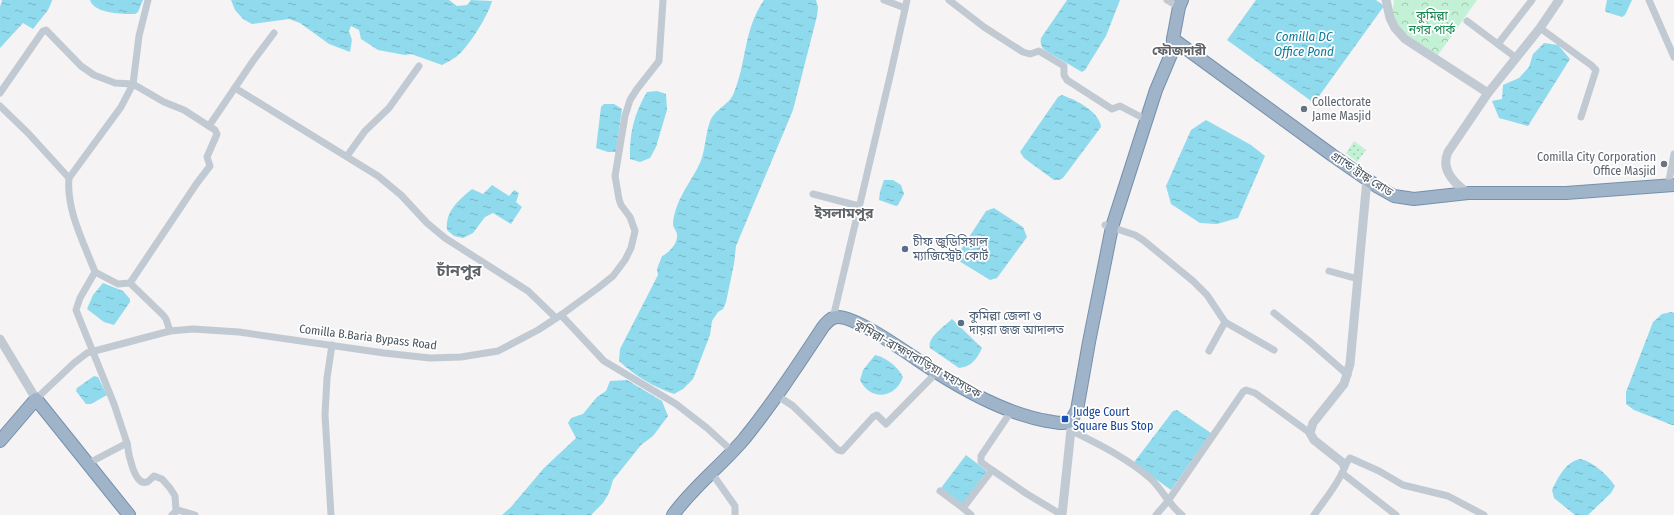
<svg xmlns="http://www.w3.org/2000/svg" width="1674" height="515" font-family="'Fira Sans Condensed','Noto Sans Bengali',sans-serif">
	<defs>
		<pattern id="forest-crowns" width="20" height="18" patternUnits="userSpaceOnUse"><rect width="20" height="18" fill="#c3f1d5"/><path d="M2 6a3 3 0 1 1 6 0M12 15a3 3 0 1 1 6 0" fill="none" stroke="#a0c6b0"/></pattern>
		<pattern id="garden-dots" width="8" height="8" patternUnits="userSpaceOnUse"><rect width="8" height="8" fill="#c3f1d5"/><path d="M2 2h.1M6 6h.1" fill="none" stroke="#a0c6b0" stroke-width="1.8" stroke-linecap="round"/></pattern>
		<pattern id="water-ripples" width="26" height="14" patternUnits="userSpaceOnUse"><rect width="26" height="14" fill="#90daee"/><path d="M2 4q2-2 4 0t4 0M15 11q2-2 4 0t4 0" fill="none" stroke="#78b4c4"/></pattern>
	</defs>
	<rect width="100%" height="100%" fill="#f5f3f3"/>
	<!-- forest -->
	<path fill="url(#forest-crowns)" d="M1394,0H1477L1438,55C1425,46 1397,32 1393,16C1392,11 1394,5 1394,0Z"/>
	<!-- garden -->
	<polygon fill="url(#garden-dots)" points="1354,141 1366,150 1357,162 1346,153"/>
	<!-- water -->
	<g fill="url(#water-ripples)">
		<polygon points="2,0 52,0 52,1 48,10 33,29 23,23 0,48 0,7"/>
		<path d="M90,0H143L138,12L135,14C123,14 94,14 90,0Z"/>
		<path d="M231,0H449L457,6L467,5L471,0L492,1C488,16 468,48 456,57C452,60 447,62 442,65L411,54L405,55L378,50L361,39L359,30L351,26L349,31L352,40L350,52L329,44L300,23L289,19L252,24L243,19L235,10Z"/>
		<path d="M764,0H816L818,7L817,16L793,110L736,246L734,264L726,302L723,309L718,312L712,321L710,335L693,379L683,389L674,394C654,387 635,376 619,361L620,349L658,275L657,269L662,256C669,253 678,243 677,235C677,231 673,228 673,224C673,218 675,212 677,206C683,190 693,178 700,163C706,149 705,133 711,119C716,109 728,105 733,95C747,63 743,30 764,0Z"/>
		<path d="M1067,0H1120L1106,36L1085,70L1082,72L1046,51C1041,47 1040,44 1041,38Z"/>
		<polygon points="1256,0 1376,0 1384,6 1314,103 1227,40"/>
		<polygon points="1607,0 1632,0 1625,15 1622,17 1606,12 1605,10"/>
		<polygon points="1544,43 1558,45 1570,59 1528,126 1499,118 1492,101 1502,99 1503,85 1519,78 1529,67 1533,54"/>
		<path d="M657,91L666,94L667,110L656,147L650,158L640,162L630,159C629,135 634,113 647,92Z"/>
		<path d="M1062,95C1076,100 1099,111 1101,127L1063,178L1059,180H1054L1024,158L1020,152L1058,97Z"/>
		<polygon points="604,104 614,104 622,109 616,152 608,152 596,148 601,107"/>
		<polygon points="1206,120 1251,145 1265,156 1238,218 1217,224 1200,223 1171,204 1166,186 1191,130"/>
		<polygon points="884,180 893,180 901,185 904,194 898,205 896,206 879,200 880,192"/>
		<path d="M492,185L509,196L514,190L519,193L516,202L522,207L511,224L493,213L485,217L473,233L463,238L454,236L447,230C445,211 459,200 472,189L483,194Z"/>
		<polygon points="994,208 1023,227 1027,237 997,278 990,280 959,261 958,254 986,211"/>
		<polygon points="103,283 123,291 130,299 130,302 114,325 104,322 87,309 93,295"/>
		<polygon points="1671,312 1674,313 1674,425 1672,425 1634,410 1626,404 1626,392 1653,322 1662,314"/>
		<path d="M952,319L982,348C977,359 971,367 959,368L930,348C927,337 945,326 952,319Z"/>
		<path d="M875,355C887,358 897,366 903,377C895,399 870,401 860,380L863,370Z"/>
		<polygon points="94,376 98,377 107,395 91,404 86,404 76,391 77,388"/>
		<polygon points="627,380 662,401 668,416 653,436 641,445 613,480 609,493 603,503 591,515 502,515 511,507 544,468 576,438 568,423 571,418 583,414 597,397 606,391 610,381"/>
		<polygon points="1177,410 1211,433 1171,490 1135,464 1135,461 1173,411"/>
		<polygon points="966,455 987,471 963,504 941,488"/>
		<path d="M1580,459C1592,461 1608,475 1615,486L1611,493L1588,515H1575L1554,498L1552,490C1558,478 1565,462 1580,459Z"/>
	</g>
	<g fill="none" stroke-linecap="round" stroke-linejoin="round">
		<!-- trunk casing -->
		<g stroke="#7690ad" stroke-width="14">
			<g id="trunk">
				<polyline points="1182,0 1179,7 1173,39 1332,155 1378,187 1394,196 1414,199 1468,193 1566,193 1674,185"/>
				<polyline points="0,441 36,399 129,515"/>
				<path d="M673,515C693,487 721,466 744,439C773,403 798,365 823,327C827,322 831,317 838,317C859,317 915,359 936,372C969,393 1008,414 1047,421C1055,422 1064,425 1071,421L1077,410L1089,342L1112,227L1156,90L1172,52L1173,39"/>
			</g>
		</g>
		<!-- minor -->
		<g stroke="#c1cad2" stroke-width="7">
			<polyline points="884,0 905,8"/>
			<polyline points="949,0 984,27 1023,52 1030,54 1039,51 1064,66 1064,75 1067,80 1112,109 1120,106 1141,117"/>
			<polyline points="1167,0 1179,7"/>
			<polyline points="1649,0 1674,57"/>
			<polyline points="1467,21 1515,57"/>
			<polyline points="1540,28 1591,65 1596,70 1581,117"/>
			<polyline points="1498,44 1532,0"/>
			<polyline points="235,88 378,176 401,195 427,223 445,238 528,291 556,318"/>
			<polyline points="0,93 43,31 46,30 81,66 94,75 115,83 133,84 164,102 184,110 215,130 217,134 207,157 210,166 197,183 130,283 163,315 166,319 170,331"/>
			<path d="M0,106L28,133L69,178C66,210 84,243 95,272L80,298L76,310L114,404L127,443L87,464"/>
			<polyline points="209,126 253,61 274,33"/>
			<polyline points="347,156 365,131 389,108 419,66"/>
			<polyline points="69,178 121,107 133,84 139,36 148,0"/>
			<polyline points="1668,186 1674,154"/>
			<polyline points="813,194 859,206"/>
			<polyline points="1105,225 1135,235 1143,240 1193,281 1207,295 1225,322 1209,351"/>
			<polyline points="1329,271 1358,279"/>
			<polyline points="95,272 118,284 130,283"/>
			<polyline points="1274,313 1309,341 1348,375"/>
			<polyline points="561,315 604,361 676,404 707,428 732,451"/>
			<polyline points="833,318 891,72 907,0"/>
			<polyline points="1225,322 1274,350"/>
			<polyline points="778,396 793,406 838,450 842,451 873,417 877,415 886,424 937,372"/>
			<polyline points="36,399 74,363 87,353 170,331 193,329 239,332 384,353 430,358 461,357 498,351 538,330 561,315 598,288 613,276 625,260 631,248 635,231 630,217 621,205 619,199 615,176 625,116 630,100 637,89 659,61 663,0"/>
			<path d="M1072,431C1100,445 1127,458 1150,478C1162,489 1169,505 1182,515"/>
			<path d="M127,443C128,451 134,487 147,482C149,481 152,478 154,476L162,479L170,488L175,496L176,510"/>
			<polyline points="992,470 1027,494 1062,515"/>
			<polyline points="711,472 735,506 735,515"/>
			<polyline points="1342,473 1396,515"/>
			<polyline points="940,491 963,508 992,470 981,462 981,456 1012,410"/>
			<polyline points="963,508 971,515"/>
			<polyline points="172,515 178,510 195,515"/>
			<polyline points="331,515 325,415 327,378 332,345"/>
			<polyline points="1156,515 1168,501 1243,392 1246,390 1255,393 1310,433"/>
			<path d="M1314,515C1323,502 1334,489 1341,475C1345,469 1345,463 1350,458L1379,471L1403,485L1448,496L1484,515"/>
		</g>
		<!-- tertiary -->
		<g stroke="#c1cad2" stroke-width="9">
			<polyline points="1386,0 1390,18 1395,28 1405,39 1488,93"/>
			<path d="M1468,193C1455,184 1440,170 1448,152L1488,93L1540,28L1559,0"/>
			<polyline points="0,339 36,399"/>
			<polyline points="1344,466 1343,463 1314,440 1310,433 1313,423 1344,384 1350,364 1367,179"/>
			<polyline points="1062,515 1072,420"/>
		</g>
		<!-- trunk -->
		<use href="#trunk" stroke="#9fb4c9" stroke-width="12"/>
	</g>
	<!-- markers -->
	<g fill="#6b7280" stroke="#fff" stroke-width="1.5">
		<circle cx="1304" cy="109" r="4"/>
		<circle cx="1664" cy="164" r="4"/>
	</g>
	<g fill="#5c6f8a" stroke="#fff" stroke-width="1.5">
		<circle cx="905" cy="249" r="4"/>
		<circle cx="961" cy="323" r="4"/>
	</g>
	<rect fill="#1a4fb4" stroke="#fff" stroke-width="1.5" x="1061" y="415" width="8" height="8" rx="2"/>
	<g text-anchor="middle" stroke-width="3.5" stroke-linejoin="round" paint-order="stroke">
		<!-- park labels -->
		<g font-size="12" fill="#17864f" stroke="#fff">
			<text x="1432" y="20">কুমিল্লা<tspan x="1432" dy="14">নগর পার্ক</tspan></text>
		</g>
		<!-- worship labels -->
		<g font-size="12" fill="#5b616d" stroke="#fff" text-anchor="start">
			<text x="1312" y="106">Collectorate<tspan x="1312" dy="14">Jame Masjid</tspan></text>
			<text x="1656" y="161" text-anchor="end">Comilla City Corporation<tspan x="1656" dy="14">Office Masjid</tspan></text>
		</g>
		<!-- street labels -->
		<g font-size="12" fill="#4a5661" stroke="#fff">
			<text transform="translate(1362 174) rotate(33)" y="4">গ্র্যান্ড ট্রাঙ্ক রোড</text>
			<text transform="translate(368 337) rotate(7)" y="4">Comilla B.Baria Bypass Road</text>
			<text transform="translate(918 359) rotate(30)" y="4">কুমিল্লা–ব্রাহ্মণবাড়িয়া মহাসড়ক</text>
		</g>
		<!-- service labels -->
		<g font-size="12" fill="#4e5e75" stroke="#fff" text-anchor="start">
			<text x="913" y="246">চীফ জুডিসিয়াল<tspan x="913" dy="14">ম্যাজিস্ট্রেট কোর্ট</tspan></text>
			<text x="969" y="320">কুমিল্লা জেলা ও<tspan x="969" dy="14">দায়রা জজ আদালত</tspan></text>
		</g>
		<!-- transit labels -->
		<g font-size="12" fill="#164399" stroke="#fff" text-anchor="start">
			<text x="1073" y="416">Judge Court<tspan x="1073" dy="14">Square Bus Stop</tspan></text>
		</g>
		<!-- water labels -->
		<g font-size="13" font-style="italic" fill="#0c7c9b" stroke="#fff">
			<text x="1304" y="41">Comilla DC<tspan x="1304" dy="15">Office Pond</tspan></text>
		</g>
		<!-- neighbourhood labels -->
		<g font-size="13" font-weight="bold" fill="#5f6368" stroke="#fff">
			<text x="1179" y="55">ফৌজদারী</text>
		</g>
		<!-- quarter labels -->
		<g font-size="14" font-weight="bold" fill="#5f6368" stroke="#fff">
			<text x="844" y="218">ইসলামপুর</text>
		</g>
		<!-- district labels -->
		<g font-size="16" font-weight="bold" fill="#5f6368" stroke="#fff">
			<text x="459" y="276">চাঁনপুর</text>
		</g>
	</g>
</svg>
